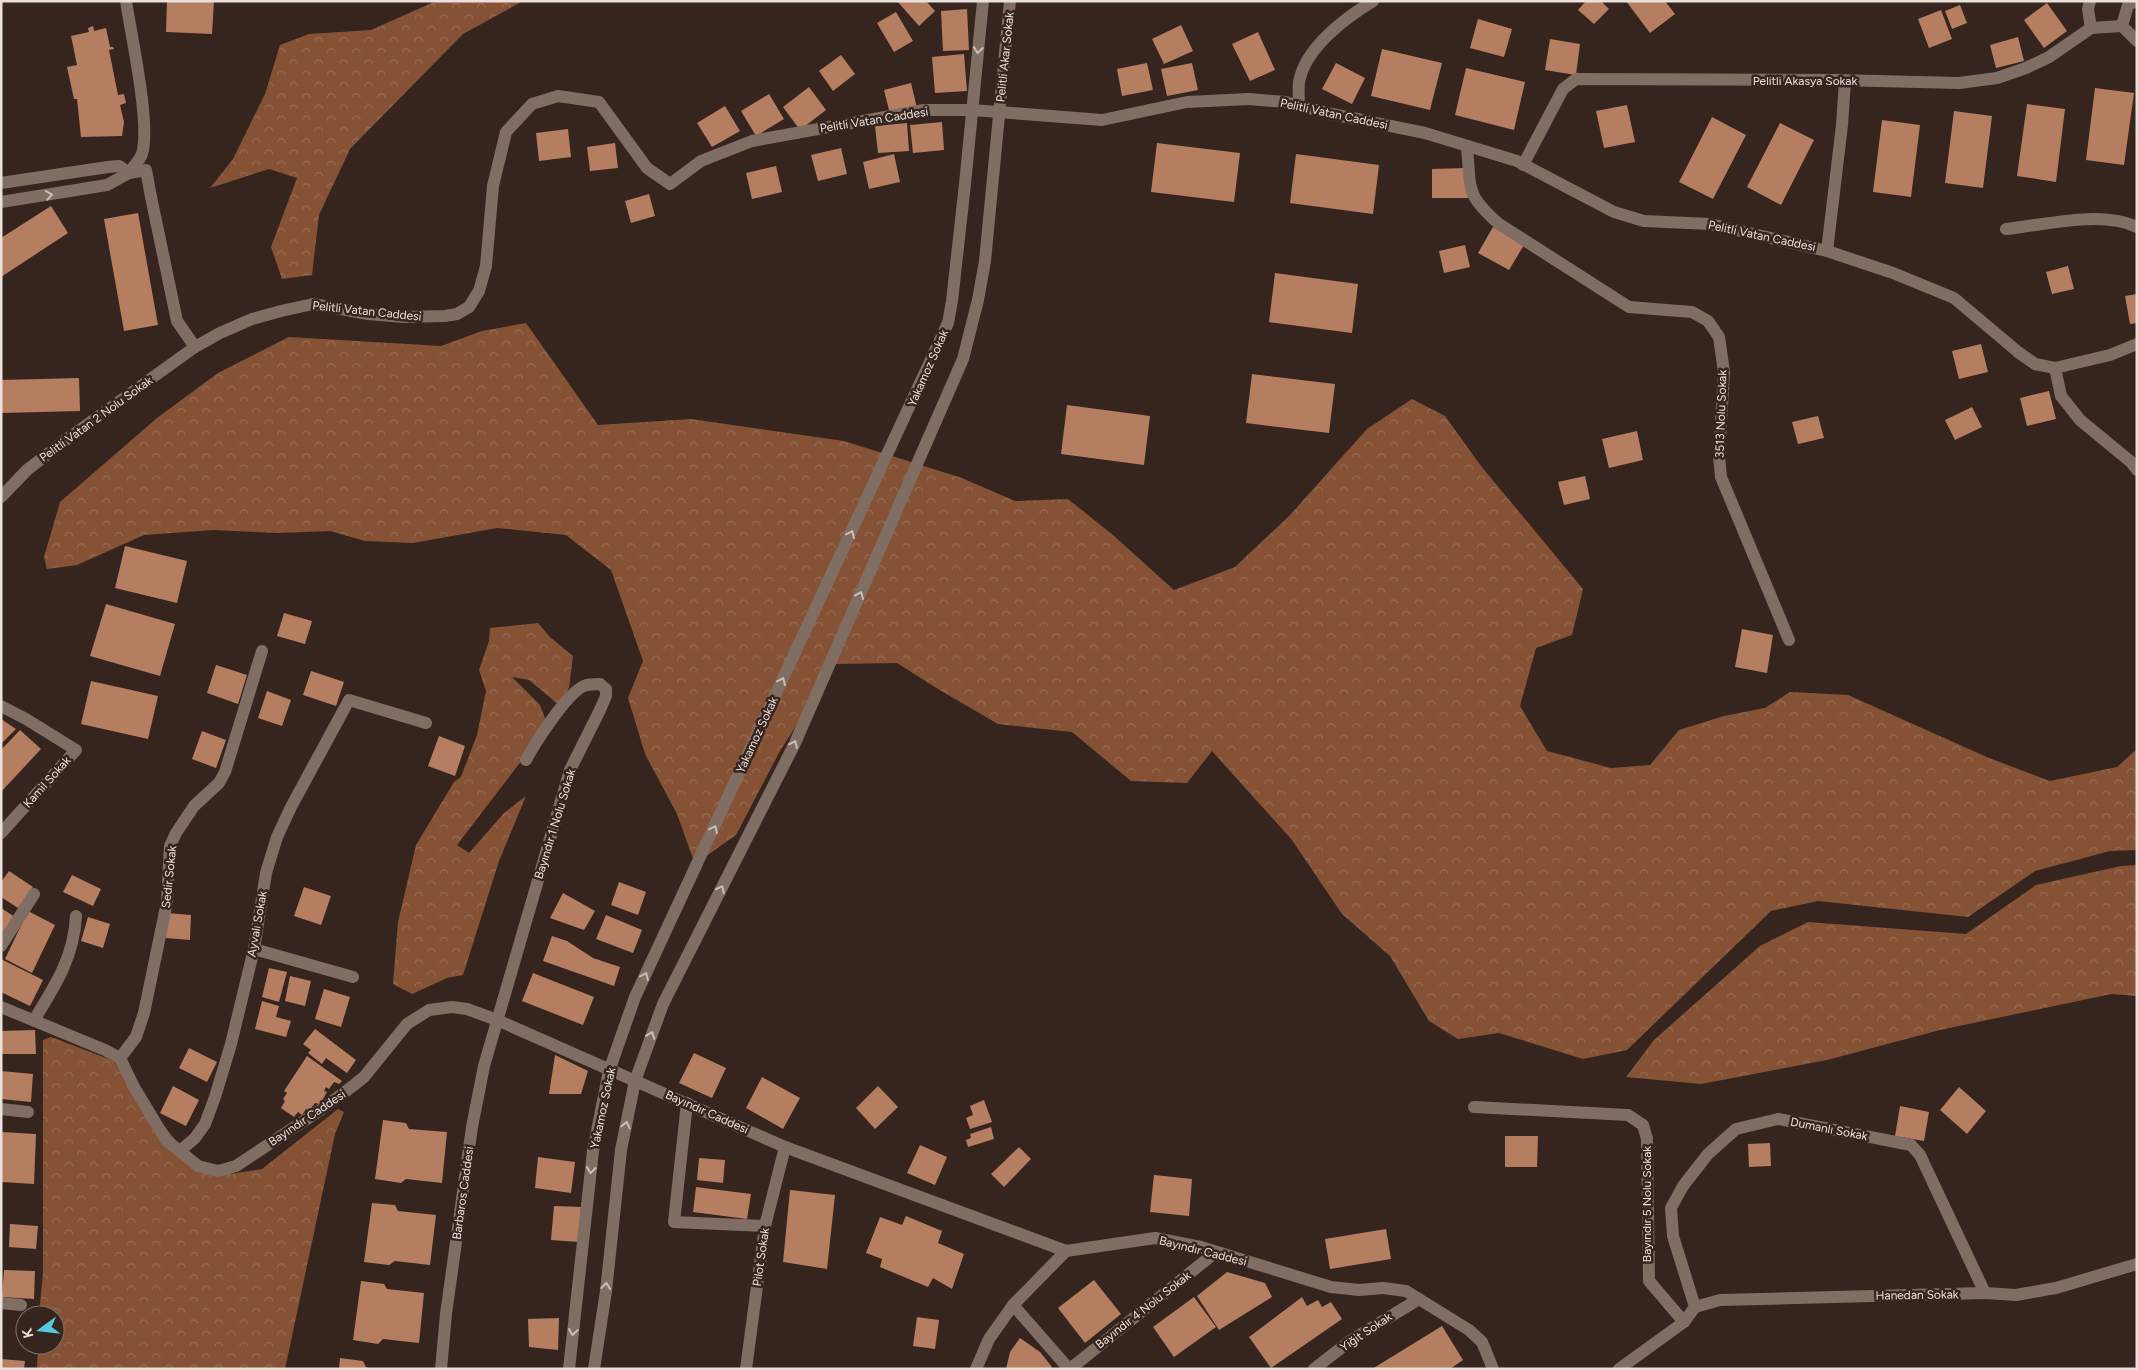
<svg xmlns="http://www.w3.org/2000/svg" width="2138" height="1370" font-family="Figtree,sans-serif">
	<defs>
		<pattern id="forest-crowns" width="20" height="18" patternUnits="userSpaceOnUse" patternTransform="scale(1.25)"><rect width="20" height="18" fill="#865236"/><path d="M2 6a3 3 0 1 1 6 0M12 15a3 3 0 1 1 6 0" fill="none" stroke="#976b52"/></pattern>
	</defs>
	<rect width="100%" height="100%" fill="#35251e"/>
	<!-- forest -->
	<g fill="url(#forest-crowns)">
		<polygon points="436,1 523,1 463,34 350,149 319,215 312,275 282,279 271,247 297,178 269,169 210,188 233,159 265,94 280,45 309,34 371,30"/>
		<polygon points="526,323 598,425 691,419 844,441 962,478 1015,501 1068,499 1113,535 1174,590 1235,567 1290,515 1367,429 1412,399 1445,416 1481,466 1583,589 1572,635 1536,648 1520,706 1547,751 1611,768 1650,765 1679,730 1724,716 1765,708 1790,692 1848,695 1989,758 2050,781 2117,767 2137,749 2137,850 2110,851 2035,871 1968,917 1818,901 1771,911 1627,1050 1583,1059 1499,1033 1458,1039 1429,1021 1390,956 1342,914 1292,840 1212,751 1187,783 1131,781 1072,732 998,724 938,689 897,663 834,664 779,753 736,835 695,864 677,814 645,754 628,698 643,661 611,570 566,535 497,528 413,543 365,541 330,531 278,533 213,530 144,535 77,565 47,569 44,557 60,502 157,418 218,373 289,337 441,346 482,331"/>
		<polygon points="538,623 550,637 573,656 569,688 559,705 529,680 512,677 540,705 548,726 457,845 469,853 504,813 526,796 499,861 463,975 447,978 412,994 393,984 398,922 416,845 454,782 461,777 477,735 486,691 479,670 489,641 490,628"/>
		<polygon points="2137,865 2137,996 2111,994 1940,1030 1827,1060 1701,1084 1626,1077 1654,1040 1760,946 1808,922 1966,934 2036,885 2121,866"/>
		<polygon points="51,1037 114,1061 200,1172 223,1175 262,1169 338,1109 344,1112 335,1134 285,1369 37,1369 38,1345 55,1345 55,1315 39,1315 43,1273 43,1040"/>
	</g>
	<!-- building -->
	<g fill="#b67e61">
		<polygon points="167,1 214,1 212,34 166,32"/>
		<polygon points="897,1 926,1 935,11 919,26"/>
		<polygon points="1586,1 1601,1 1609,9 1594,24 1578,10"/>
		<polygon points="1626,1 1665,1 1675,14 1650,33"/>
		<polygon points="2047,3 2067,31 2044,48 2024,20"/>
		<polygon points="1960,5 1967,23 1952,29 1945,11"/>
		<polygon points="967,9 969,50 943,51 941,11"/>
		<polygon points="1941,10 1952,39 1929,48 1918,19"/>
		<polygon points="896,12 913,41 894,52 877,23"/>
		<polygon points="1478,19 1512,29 1504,57 1470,48"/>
		<polygon points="1181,25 1193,51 1164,64 1152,39"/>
		<polygon points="93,26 94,31 106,28 110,47 113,47 114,49 109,50 118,95 124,94 126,103 120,105 124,122 122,136 81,137 77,99 74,99 67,67 77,65 71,36 89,32 88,28"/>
		<polygon points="1258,32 1275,70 1250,81 1232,44"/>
		<polygon points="2018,37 2024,61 1996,68 1990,45"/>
		<polygon points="1550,39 1580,44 1576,75 1545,70"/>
		<polygon points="1382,49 1442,63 1430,110 1371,96"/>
		<polygon points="964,54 967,91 935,93 932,57"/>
		<polygon points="841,55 855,74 833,91 819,71"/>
		<polygon points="1147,63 1153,90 1122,96 1117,69"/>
		<polygon points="1192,63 1198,90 1167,96 1161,69"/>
		<polygon points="1336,63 1365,78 1352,104 1322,89"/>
		<polygon points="1466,68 1525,82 1514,130 1455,115"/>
		<polygon points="911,83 917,108 890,114 884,90"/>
		<polygon points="809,87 826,110 800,130 783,107"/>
		<polygon points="2095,88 2134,93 2124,165 2086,160"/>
		<polygon points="769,94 784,119 756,136 741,111"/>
		<polygon points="2027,104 2065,109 2056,182 2017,176"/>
		<polygon points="1627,105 1635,142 1604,148 1596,111"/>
		<polygon points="725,106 740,131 712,147 697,123"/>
		<polygon points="1954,111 1992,116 1983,188 1945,183"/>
		<polygon points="1712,117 1746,135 1713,199 1679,182"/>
		<polygon points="1882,120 1920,125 1911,197 1873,192"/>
		<polygon points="942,122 944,150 913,153 910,125"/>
		<polygon points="907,123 909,151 878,153 875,126"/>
		<polygon points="1780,123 1814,140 1781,205 1747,187"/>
		<polygon points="568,129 571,157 539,161 536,133"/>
		<polygon points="615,143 618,168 590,171 587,147"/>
		<polygon points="1157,143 1240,153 1234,202 1151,192"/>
		<polygon points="841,148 847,174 818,181 811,155"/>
		<polygon points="894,154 900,182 869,189 863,162"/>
		<polygon points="1296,154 1379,165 1373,214 1290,203"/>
		<polygon points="776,166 782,192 752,199 746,173"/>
		<polygon points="1467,168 1468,198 1432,198 1432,169"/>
		<polygon points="649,194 655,216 631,223 625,201"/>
		<polygon points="51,206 68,233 1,277 1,238"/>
		<polygon points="138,213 158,325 124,331 104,219"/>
		<polygon points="1493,227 1524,245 1509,270 1478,253"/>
		<polygon points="1465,245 1470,267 1444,273 1439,251"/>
		<polygon points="2068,266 2074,289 2052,294 2046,272"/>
		<polygon points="1275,273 1358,284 1352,333 1269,322"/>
		<polygon points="2137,294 2137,323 2130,324 2125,296"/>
		<polygon points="1981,344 1988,372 1959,379 1952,351"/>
		<polygon points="1252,374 1335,384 1329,433 1246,423"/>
		<polygon points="79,378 80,411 1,413 1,380"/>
		<polygon points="2049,391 2056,419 2027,426 2020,398"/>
		<polygon points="1067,405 1150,416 1144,465 1061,454"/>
		<polygon points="1972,407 1982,427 1955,440 1945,420"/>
		<polygon points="1818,416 1824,438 1798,444 1792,422"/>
		<polygon points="1637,431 1643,460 1609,468 1602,439"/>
		<polygon points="1585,476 1590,499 1564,505 1558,482"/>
		<polygon points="125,546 187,561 177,603 115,588"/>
		<polygon points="106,604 175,624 160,676 90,656"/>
		<polygon points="284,613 312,621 305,644 277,636"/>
		<polygon points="1742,629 1773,635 1767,673 1735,667"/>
		<polygon points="216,665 247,675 238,704 207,693"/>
		<polygon points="311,671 344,682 336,706 303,695"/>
		<polygon points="91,681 158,696 148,739 81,724"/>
		<polygon points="267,691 291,700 282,726 258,718"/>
		<polygon points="1,719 16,729 1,744"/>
		<polygon points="20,730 41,749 1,792 1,750"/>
		<polygon points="202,731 226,740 216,768 192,759"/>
		<polygon points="439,736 465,746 455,776 428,766"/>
		<polygon points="9,871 33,887 18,908 1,897 1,882"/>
		<polygon points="72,875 101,889 93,906 63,892"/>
		<polygon points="619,882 646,892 638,915 611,905"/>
		<polygon points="304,887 331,896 321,925 294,916"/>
		<polygon points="563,893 595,911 584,930 550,918"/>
		<polygon points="1,908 15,917 1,934"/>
		<polygon points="28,911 55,925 32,973 5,959"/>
		<polygon points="167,913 191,915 190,940 166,938"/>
		<polygon points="606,915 642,930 633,953 596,939"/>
		<polygon points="88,917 110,924 103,948 81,941"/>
		<polygon points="552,936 567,941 593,958 620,967 614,986 543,961"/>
		<polygon points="1,959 43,980 30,1006 1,992"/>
		<polygon points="269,968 287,972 279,1002 262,997"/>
		<polygon points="533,973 594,997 583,1025 522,1001"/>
		<polygon points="290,976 311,981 305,1006 285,1001"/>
		<polygon points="324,989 350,997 341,1027 315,1019"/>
		<polygon points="262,1001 279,1006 276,1017 291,1021 286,1037 255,1029"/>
		<polygon points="315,1029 356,1060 347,1073 326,1058 322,1064 308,1053 311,1050 303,1044"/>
		<polygon points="35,1030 36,1054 1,1054 1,1031"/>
		<polygon points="189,1048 217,1062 207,1082 179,1068"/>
		<polygon points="694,1053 726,1068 712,1098 679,1083"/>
		<polygon points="555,1055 588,1071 581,1094 549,1094"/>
		<polygon points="307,1056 342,1081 339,1084 334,1082 329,1089 326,1087 324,1091 327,1092 320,1104 315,1103 309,1111 306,1109 302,1115 298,1112 294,1117 281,1108 285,1101 283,1099 287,1093 284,1091"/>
		<polygon points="1,1071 33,1074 31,1102 1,1099"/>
		<polygon points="762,1077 800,1098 783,1129 746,1108"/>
		<polygon points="173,1086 199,1100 186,1126 160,1113"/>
		<polygon points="878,1086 898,1107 875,1129 856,1108"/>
		<polygon points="1959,1087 1986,1111 1967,1134 1940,1110"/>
		<polygon points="984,1100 992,1122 970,1129 966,1118 973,1115 970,1106"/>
		<polygon points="1900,1106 1929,1112 1924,1141 1895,1136"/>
		<polygon points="383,1120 406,1123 409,1129 447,1132 442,1183 406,1179 401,1183 375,1179"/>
		<polygon points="991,1127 994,1139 968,1147 966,1140 971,1138 970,1134"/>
		<polygon points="1,1132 36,1134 34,1184 1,1182"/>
		<polygon points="1505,1136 1538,1136 1537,1167 1505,1167"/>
		<polygon points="1770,1143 1771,1166 1749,1167 1748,1144"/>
		<polygon points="920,1145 947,1157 935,1185 907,1173"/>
		<polygon points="1019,1147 1031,1159 1004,1187 991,1174"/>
		<polygon points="538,1157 575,1162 571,1193 535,1188"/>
		<polygon points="699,1158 725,1160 723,1183 697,1180"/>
		<polygon points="1154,1175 1192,1179 1189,1216 1150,1212"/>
		<polygon points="696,1187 751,1194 747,1219 693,1212"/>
		<polygon points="790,1190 835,1195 827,1269 783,1262"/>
		<polygon points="372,1203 395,1205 398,1211 436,1215 430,1265 395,1261 389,1265 364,1262"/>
		<polygon points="554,1206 581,1207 579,1242 551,1240"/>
		<polygon points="906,1216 942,1231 938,1243 964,1254 952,1289 933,1278 928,1287 880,1267 882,1259 866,1253 880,1217 902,1225"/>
		<polygon points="10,1224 38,1226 36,1249 9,1247"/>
		<polygon points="1386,1229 1391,1259 1330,1269 1325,1239"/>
		<polygon points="4,1270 35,1271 34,1299 2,1297"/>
		<polygon points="1227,1272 1265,1283 1272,1297 1219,1330 1197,1296"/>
		<polygon points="1094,1280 1121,1314 1085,1343 1058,1308"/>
		<polygon points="361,1281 384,1284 387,1289 424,1293 419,1343 383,1339 378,1344 353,1340"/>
		<polygon points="1194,1297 1216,1327 1174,1357 1153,1327"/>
		<polygon points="1302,1297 1307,1306 1318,1300 1322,1307 1331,1302 1342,1319 1271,1368 1249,1337"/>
		<polygon points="917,1317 939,1320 935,1349 913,1346"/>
		<polygon points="559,1318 558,1350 529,1347 528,1319"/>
		<polygon points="1442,1326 1463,1360 1450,1369 1372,1369"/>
		<polygon points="1020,1338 1040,1352 1052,1367 1051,1369 1006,1369 1010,1352"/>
		<polygon points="340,1358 363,1361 366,1367 371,1369 339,1369"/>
		<polygon points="1,1359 25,1361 24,1369 1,1369"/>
	</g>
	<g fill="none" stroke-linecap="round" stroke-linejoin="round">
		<!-- street -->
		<g stroke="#806d64" stroke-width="12">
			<polyline points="2090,1 2088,9 2091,28"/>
			<polyline points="2136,1 2128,5 2122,26 2137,41"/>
			<path d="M1299,106C1299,98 1298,90 1299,82C1305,48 1345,18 1373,1"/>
			<path d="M1467,147C1471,190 1465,194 1499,224L1629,307L1692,312L1708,321L1719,337L1724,372L1719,456L1721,477L1789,640"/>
			<polyline points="1523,165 1563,89 1576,79 1836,80 1959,83 1997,78 2026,68 2049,57 2091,28 2122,26"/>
			<path d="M2006,229C2044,225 2101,210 2137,227"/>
			<polyline points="1827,251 1842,125 1845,81"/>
			<polyline points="2055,368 2061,396 2080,420 2131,462 2137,470"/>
			<polyline points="1,497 27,470 67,439 195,347 220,333 252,319 281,311 313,304 368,314 404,317 445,316 457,314 469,307 479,291 486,266 493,186 506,132 532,104 558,96 599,102 647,168 670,184 701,161 752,141 924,110 972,110 1102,120 1187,102 1249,99 1285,102 1332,114 1425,133 1517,161 1614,212 1644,221 1710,224 1827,251 1893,273 1954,298 2018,352 2035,364 2055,368 2110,355 2137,344"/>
			<polyline points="1,706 26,719 76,750 1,833"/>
			<polyline points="1,946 34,894"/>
			<polyline points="254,949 353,977"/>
			<polyline points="1,1007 105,1050 120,1058 134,1087 166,1140 198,1166 218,1171 236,1166 322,1109 354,1085 364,1077 407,1024 429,1010 452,1007 467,1009 497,1020 785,1147 1066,1251 1155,1238 1201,1247 1331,1287 1359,1290 1383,1288 1406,1291 1469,1330 1482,1342 1493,1369"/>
			<path d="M34,1020C55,986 74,957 76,916"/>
			<polyline points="120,1058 136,1037 144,1013 167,902 170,846 176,833 194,806 219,783 225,772 262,651"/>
			<polyline points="687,1103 674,1222 765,1226"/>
			<polyline points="1474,1107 1628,1115 1643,1125 1647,1139 1649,1281 1684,1322"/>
			<polyline points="1,1109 28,1112"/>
			<polyline points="180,1151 195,1138 205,1124 215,1097 231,1044 254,949 266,873 277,837 291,807 349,700 426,723"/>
			<polyline points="1,1303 21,1305"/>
			<polyline points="1013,1305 1069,1369"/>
			<polyline points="1695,1307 1720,1300 1985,1293 2016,1295 2056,1288 2137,1264"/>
			<path d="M441,1369L446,1314L472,1127L484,1066L570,770L600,710L606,696V689L600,684C594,684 589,684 584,686C567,693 535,743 526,760"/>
			<polyline points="746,1369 765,1226 785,1147"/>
			<polyline points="1070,1369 1216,1252"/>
			<polyline points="1314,1369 1350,1341 1419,1299"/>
			<polyline points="1619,1369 1684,1322 1695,1307 1673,1236 1671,1208 1683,1186 1708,1154 1736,1129 1778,1119 1911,1145 1920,1155 1985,1293"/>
		</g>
		<!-- secondary -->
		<g stroke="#806d64" stroke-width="12">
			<path d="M126,1C131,35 151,124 142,154C140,160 133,167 129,173"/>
			<polyline points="1,183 108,167 119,166 129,173"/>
			<polyline points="1,202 107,185 129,173 146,170 151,197 177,321 195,347"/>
			<polyline points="569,1369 593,1151 609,1071 635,997 948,323 952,301 965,184 983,1"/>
			<polyline points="594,1369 606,1291 621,1150 635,1081 663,1004 795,743 963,359 978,300 985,261 1010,1"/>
			<polyline points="976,1369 989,1339 1013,1305 1066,1251"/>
		</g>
	</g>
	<!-- one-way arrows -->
	<defs><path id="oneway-chevron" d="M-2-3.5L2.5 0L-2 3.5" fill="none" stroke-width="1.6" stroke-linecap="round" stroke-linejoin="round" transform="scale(1.25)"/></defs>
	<g stroke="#cbbeb7">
		<use href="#oneway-chevron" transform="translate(978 50) rotate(96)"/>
		<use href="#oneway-chevron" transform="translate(49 195) rotate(-9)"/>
		<use href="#oneway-chevron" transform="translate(851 534) rotate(-65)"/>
		<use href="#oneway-chevron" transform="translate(860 595) rotate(-66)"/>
		<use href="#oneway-chevron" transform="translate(782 681) rotate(-65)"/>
		<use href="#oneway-chevron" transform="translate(794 744) rotate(-65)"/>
		<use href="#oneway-chevron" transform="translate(714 829) rotate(-65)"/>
		<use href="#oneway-chevron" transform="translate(721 889) rotate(-63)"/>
		<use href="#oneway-chevron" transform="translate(645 976) rotate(-65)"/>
		<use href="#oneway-chevron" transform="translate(651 1035) rotate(-70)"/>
		<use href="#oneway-chevron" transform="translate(626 1125) rotate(-78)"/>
		<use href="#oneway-chevron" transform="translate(591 1170) rotate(96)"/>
		<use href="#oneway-chevron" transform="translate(606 1286) rotate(-84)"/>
		<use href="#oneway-chevron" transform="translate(573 1332) rotate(97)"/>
	</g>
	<g text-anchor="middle" stroke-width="5" stroke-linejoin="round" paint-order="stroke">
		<!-- street labels -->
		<g font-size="12" fill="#ebe1db" stroke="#35251e">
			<text transform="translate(1005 57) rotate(-84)" y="4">Pelitli Akar Sokak</text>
			<text x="1805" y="85">Pelitli Akasya Sokak</text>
			<text transform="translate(1334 114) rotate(12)" y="4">Pelitli Vatan Caddesi</text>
			<text transform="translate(874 120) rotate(-9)" y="4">Pelitli Vatan Caddesi</text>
			<text transform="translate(1762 236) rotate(12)" y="4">Pelitli Vatan Caddesi</text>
			<text transform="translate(367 311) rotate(6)" y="4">Pelitli Vatan Caddesi</text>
			<text transform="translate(928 368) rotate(-66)" y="4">Yakamoz Sokak</text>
			<text transform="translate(1721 414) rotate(-88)" y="4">3513 Nolu Sokak</text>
			<text transform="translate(96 419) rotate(-36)" y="4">Pelitli Vatan 2 Nolu Sokak</text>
			<text transform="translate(757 735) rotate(-65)" y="4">Yakamoz Sokak</text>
			<text transform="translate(47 782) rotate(-48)" y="4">Kamil Sokak</text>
			<text transform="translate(555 824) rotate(-73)" y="4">Bayındır 1 Nolu Sokak</text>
			<text transform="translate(169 877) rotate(-84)" y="4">Sedir Sokak</text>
			<text transform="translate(257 924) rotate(-80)" y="4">Ayvalı Sokak</text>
			<text transform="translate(603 1108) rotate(-78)" y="4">Yakamoz Sokak</text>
			<text transform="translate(707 1112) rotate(24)" y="4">Bayındır Caddesi</text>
			<text transform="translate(307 1118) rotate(-34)" y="4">Bayındır Caddesi</text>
			<text transform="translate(1829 1129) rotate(11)" y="4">Dumanlı Sokak</text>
			<text transform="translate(463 1193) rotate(-82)" y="4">Barbaros Caddesi</text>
			<text transform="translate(1647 1204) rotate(-90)" y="4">Bayındır 5 Nolu Sokak</text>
			<text transform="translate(1203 1251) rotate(14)" y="4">Bayındır Caddesi</text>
			<text transform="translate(761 1257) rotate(-82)" y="4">Pilot Sokak</text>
			<text transform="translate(1917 1295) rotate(-1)" y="4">Hanedan Sokak</text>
			<text transform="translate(1143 1310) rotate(-38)" y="4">Bayındır 4 Nolu Sokak</text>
			<text transform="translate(1366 1332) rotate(-34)" y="4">Yiğit Sokak</text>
		</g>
	</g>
	<!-- border -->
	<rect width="2138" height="1370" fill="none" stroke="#ebe1db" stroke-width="5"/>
	<!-- north arrow -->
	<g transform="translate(40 1330) rotate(255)"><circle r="24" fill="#35251e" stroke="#7e706a"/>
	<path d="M0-4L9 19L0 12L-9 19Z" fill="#56c9e1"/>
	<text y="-8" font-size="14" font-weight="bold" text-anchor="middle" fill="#ebe1db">K</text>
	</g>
</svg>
